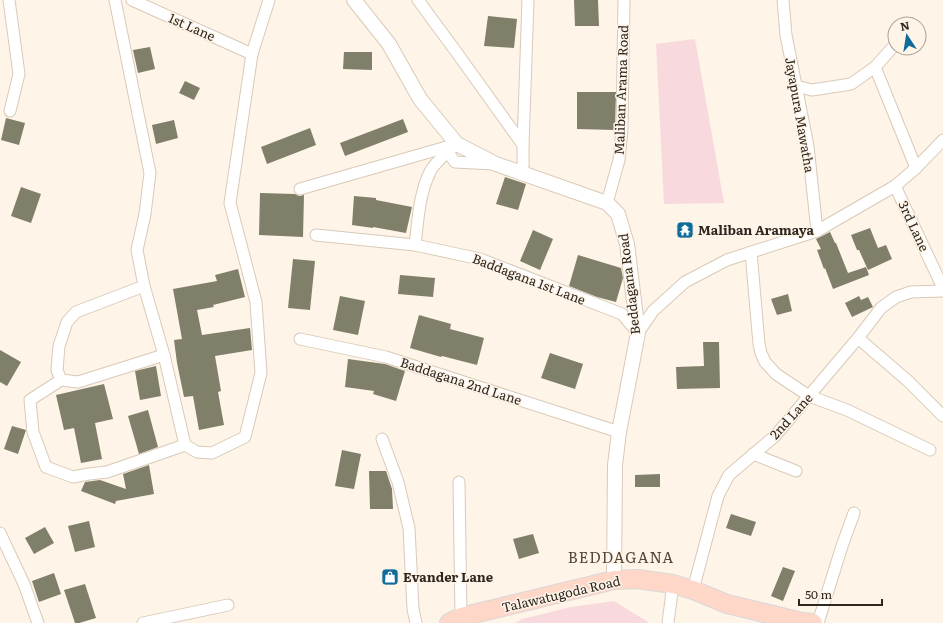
<svg xmlns="http://www.w3.org/2000/svg" width="943" height="623" font-family="Literata,serif">
	<rect width="100%" height="100%" fill="#fef4e8"/>
	<!-- green -->
	<g fill="#f8d9dd">
		<polygon points="695,39 724,203 664,204 656,44"/>
		<polygon points="614,601 648,622 648,623 515,623 522,619 571,607"/>
	</g>
	<!-- building -->
	<g fill="#7f7f6a">
		<polygon points="574,0 598,0 599,26 575,26"/>
		<polygon points="488,16 517,19 514,48 484,46"/>
		<polygon points="150,47 155,69 138,73 133,50"/>
		<polygon points="344,52 372,52 372,70 343,69"/>
		<polygon points="185,81 200,88 194,100 179,93"/>
		<polygon points="577,92 616,92 615,130 577,129"/>
		<polygon points="6,118 25,123 19,145 1,140"/>
		<polygon points="403,119 408,132 345,156 340,143"/>
		<polygon points="174,120 178,138 156,144 152,125"/>
		<polygon points="310,128 316,145 267,164 261,147"/>
		<polygon points="505,177 526,184 518,210 496,204"/>
		<polygon points="21,187 41,194 31,223 11,216"/>
		<polygon points="260,193 295,194 299,196 304,195 303,237 259,235"/>
		<polygon points="354,196 376,198 376,200 412,207 406,233 373,227 373,228 352,225"/>
		<polygon points="870,228 878,248 886,245 892,259 868,270 859,250 857,250 851,235"/>
		<polygon points="533,230 553,239 540,270 520,261"/>
		<polygon points="830,232 835,243 836,243 848,273 866,267 869,275 833,289 825,268 824,269 817,250 821,249 816,239"/>
		<polygon points="578,255 621,268 623,278 616,302 597,297 569,286"/>
		<polygon points="293,259 315,261 310,310 288,308"/>
		<polygon points="238,269 245,297 213,305 214,307 197,310 202,335 250,328 252,350 215,356 221,391 218,392 224,425 199,430 193,396 184,397 177,363 174,340 182,339 173,289 217,281 215,275"/>
		<polygon points="400,275 435,278 433,297 398,294"/>
		<polygon points="788,294 792,311 777,315 771,299"/>
		<polygon points="340,296 365,301 358,335 333,330"/>
		<polygon points="859,296 861,300 868,297 873,307 852,317 845,303"/>
		<polygon points="419,315 451,324 450,329 484,338 477,365 442,356 441,357 410,348"/>
		<polygon points="703,342 719,342 720,388 677,389 676,367 704,366"/>
		<polygon points="0,350 21,362 7,386 0,382"/>
		<polygon points="550,353 583,364 575,389 541,378"/>
		<polygon points="348,359 385,364 405,371 396,401 373,394 374,391 345,387"/>
		<polygon points="156,366 161,396 140,400 135,371"/>
		<polygon points="104,384 113,419 95,423 102,459 81,463 74,428 64,430 56,395"/>
		<polygon points="148,410 158,447 139,454 128,416"/>
		<polygon points="12,426 26,430 18,454 4,449"/>
		<polygon points="342,450 361,454 354,489 335,486"/>
		<polygon points="149,465 154,494 116,501 115,504 81,491 85,482 100,480 126,489 123,474"/>
		<polygon points="369,471 386,471 392,489 393,509 370,509"/>
		<polygon points="660,474 660,487 635,487 635,475"/>
		<polygon points="731,514 756,522 751,536 726,528"/>
		<polygon points="89,521 95,547 75,552 68,526"/>
		<polygon points="45,527 54,543 34,554 25,538"/>
		<polygon points="533,534 539,553 519,559 513,539"/>
		<polygon points="783,567 795,571 783,601 771,596"/>
		<polygon points="54,573 61,594 39,602 32,581"/>
		<polygon points="85,584 96,618 79,623 75,623 64,590"/>
	</g>
	<g fill="none" stroke-linecap="round" stroke-linejoin="round">
		<!-- minor casing -->
		<g stroke="#d9cab7" stroke-width="13">
			<g id="minor">
				<polyline points="9,0 19,74 10,111"/>
				<polyline points="115,0 150,173 145,214 137,250 144,286 164,355 185,445 197,452 212,453 245,437 261,373 256,302 230,203 252,54 269,0"/>
				<polyline points="132,0 252,54"/>
				<polyline points="418,0 457,53 523,145"/>
				<polyline points="783,0 786,35 808,146 817,231"/>
				<polyline points="875,67 916,168"/>
				<polyline points="796,86 812,90 851,84 875,67 894,46"/>
				<polyline points="447,151 455,162 494,164"/>
				<polyline points="523,173 523,145 528,0"/>
				<polyline points="895,186 943,288"/>
				<polyline points="300,189 457,144"/>
				<polyline points="607,203 619,160 622,129 624,0"/>
				<polyline points="316,235 415,245 480,259 622,314 638,333 653,311 685,282 727,260 817,231 895,186 916,168 943,140"/>
				<path d="M415,245C418,221 419,194 430,172C433,165 447,152 453,147"/>
				<polyline points="751,252 759,344 761,353 765,362 776,374 809,396 847,410 930,450"/>
				<polyline points="144,286 76,312 67,322 59,346 57,370 61,380 78,382 164,355"/>
				<polyline points="858,338 908,381 943,416"/>
				<polyline points="300,339 386,357 619,432"/>
				<polyline points="61,380 30,400 33,432 46,467 73,477 89,474 107,472 185,445"/>
				<polyline points="382,439 398,482 409,528 413,609 416,623"/>
				<polyline points="753,454 796,471"/>
				<polyline points="459,482 461,617"/>
				<polyline points="0,533 24,584 38,623"/>
				<polyline points="693,590 718,496 729,475 775,436 858,338 881,308 896,297 911,292 943,291"/>
				<polyline points="143,623 228,605"/>
				<polyline points="668,623 673,584"/>
				<polyline points="818,623 842,546 854,513"/>
			</g>
		</g>
		<!-- tertiary casing -->
		<g stroke="#d9cab7" stroke-width="16">
			<polyline id="tertiary" points="354,0 389,44 420,99 457,144 496,164 607,203 618,214 627,244 638,333 619,432 615,465 614,580"/>
		</g>
		<!-- primary casing -->
		<g stroke="#d9d8d7" stroke-width="20">
			<polyline id="primary" points="449,623 461,617 614,580 637,579 673,584 693,590 727,604 802,622 813,623"/>
		</g>
		<!-- minor -->
		<use href="#minor" stroke="#fff" stroke-width="11"/>
		<!-- tertiary -->
		<use href="#tertiary" stroke="#fff" stroke-width="14"/>
		<!-- primary -->
		<use href="#primary" stroke="#ffd7c8" stroke-width="18"/>
	</g>
	<!-- icons -->
	<defs>
		<g id="temple-square" transform="scale(0.9)"><rect x="-9" y="-9" width="18" height="18" rx="4" fill="#0e6b9a" stroke="#fef4e8"/><path d="M0-6L5-2H3V0L6.5 2.5H4V6H1.5V3h-3V6H-4V2.5H-6.5L-3 0V-2H-5Z" fill="#fff"/></g>
		<g id="shop-square" transform="scale(0.9)"><rect x="-9" y="-9" width="18" height="18" rx="4" fill="#0e6b9a" stroke="#fef4e8"/><path d="M-5-2.5h2.3a2.7 3.5 0 0 1 5.4 0H5L5.5 6h-11ZM-1.5-2.5h3a1.5 2.3 0 0 0-3 0Z" fill="#fff"/></g>
	</defs>
	<g fill-rule="evenodd">
		<use href="#temple-square" x="685" y="230"/>
		<use href="#shop-square" x="390" y="577"/>
	</g>
	<g text-anchor="middle" stroke-width="3" stroke-linejoin="round" paint-order="stroke">
		<!-- street labels -->
		<g font-size="13" fill="#2d2720" stroke="#fef4e8">
			<text transform="translate(192 27) rotate(24)" y="5">1st Lane</text>
			<text transform="translate(621 90) rotate(-88)" y="5">Maliban Arama Road</text>
			<text transform="translate(800 115) rotate(80)" y="5">Jayapura Mawatha</text>
			<text transform="translate(914 226) rotate(65)" y="5">3rd Lane</text>
			<text transform="translate(529 279) rotate(21)" y="5">Baddagana 1st Lane</text>
			<text transform="translate(629 284) rotate(-97)" y="5">Beddagana Road</text>
			<text transform="translate(461 381) rotate(18)" y="5">Baddagana 2nd Lane</text>
			<text transform="translate(791 416) rotate(-48)" y="5">2nd Lane</text>
			<text transform="translate(561 594) rotate(-13)" y="5">Talawatugoda Road</text>
		</g>
		<!-- poi labels -->
		<g font-size="13" font-weight="bold" fill="#2d2720" stroke="#fef4e8" text-anchor="start">
			<text x="698" y="235">Maliban Aramaya</text>
			<text x="403" y="582">Evander Lane</text>
		</g>
		<!-- quarter labels -->
		<g font-size="15" letter-spacing="1" fill="#534636" stroke="#fef4e8">
			<text x="621" y="563">BEDDAGANA</text>
		</g>
	</g>
	<!-- north arrow -->
	<g transform="translate(907 36) rotate(348)"><circle r="19" fill="#fef4e8" stroke="#aaa298"/>
	<path d="M0-3L7 15L0 10L-7 15Z" fill="#0e6b9a"/>
	<text y="-6" font-size="11" font-weight="bold" text-anchor="middle" fill="#2d2720">N</text>
	</g>
	<!-- scale -->
	<path d="M799 599v6h83v-6" fill="none" stroke="#2d2720" stroke-width="2"/>
	<text x="805" y="599" font-size="12" fill="#2d2720" stroke="#fef4e8" stroke-width="3" paint-order="stroke">50 m</text>
</svg>
